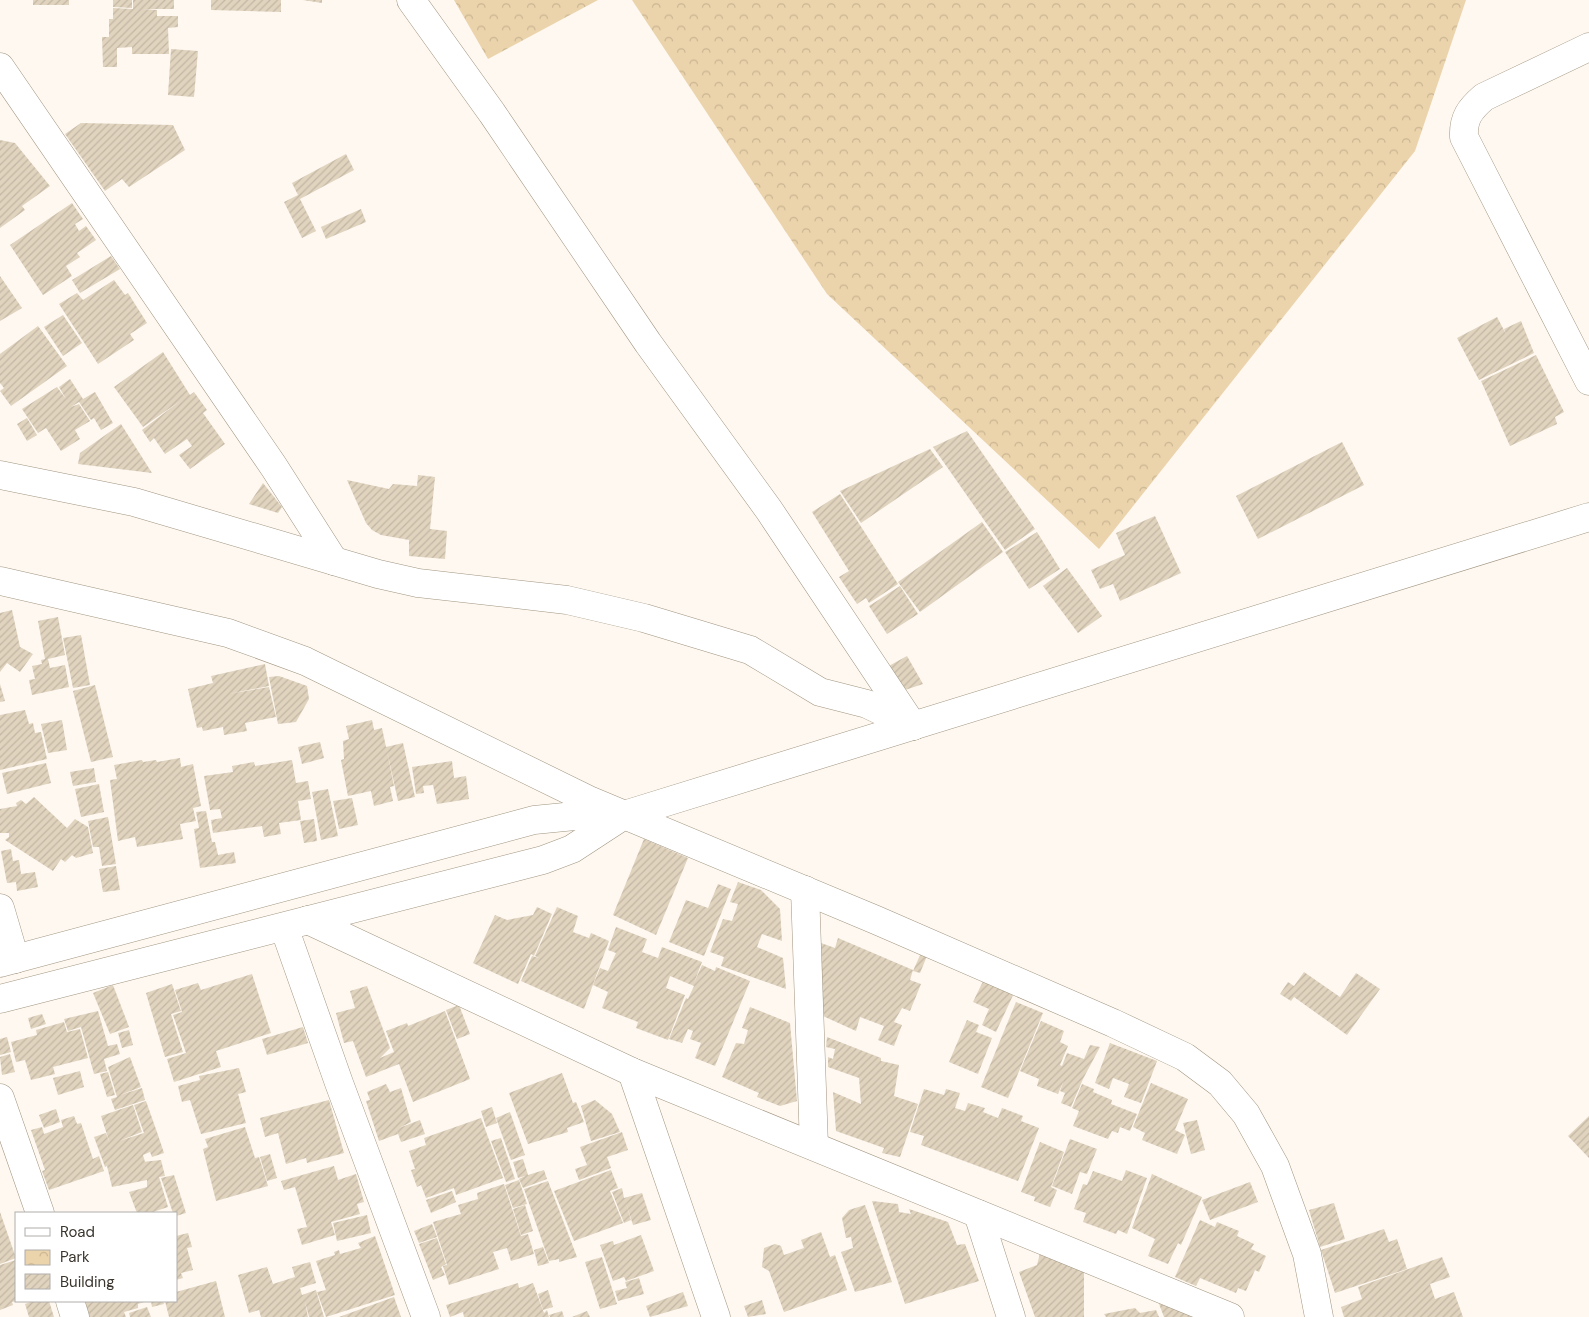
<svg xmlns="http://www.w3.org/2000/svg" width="1589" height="1317" font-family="'DM Sans',sans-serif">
	<defs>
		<pattern id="park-crowns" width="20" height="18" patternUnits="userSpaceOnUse" patternTransform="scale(1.25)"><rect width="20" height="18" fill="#ebd3ab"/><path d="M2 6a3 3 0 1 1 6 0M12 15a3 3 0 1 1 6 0" fill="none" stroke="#cab693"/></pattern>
		<pattern id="building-hatch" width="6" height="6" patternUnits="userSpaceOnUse" patternTransform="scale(1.25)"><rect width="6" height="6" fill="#e1d4bf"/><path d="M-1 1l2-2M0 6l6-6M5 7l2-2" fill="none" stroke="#c2b7a4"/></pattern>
	</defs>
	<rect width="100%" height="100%" fill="#fef8f0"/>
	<!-- park -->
	<g fill="url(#park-crowns)">
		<polygon points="454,0 598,0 488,59"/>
		<polygon points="632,0 1466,0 1415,151 1099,549 827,294"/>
	</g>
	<!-- building -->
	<g fill="url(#building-hatch)">
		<rect x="33" y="0" width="36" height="5"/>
		<polygon points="113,0 132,0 132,8 113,7"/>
		<polygon points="133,0 174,0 174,9 144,9 157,10 157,16 178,16 178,27 168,28 169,54 132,54 132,47 117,48 117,67 103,67 102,37 109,37 109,19 113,19 113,8 133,9"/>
		<polygon points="211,0 281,0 281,12 211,10"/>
		<polygon points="303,0 322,0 322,3"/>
		<polygon points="171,49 198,51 194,97 168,95"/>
		<polygon points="81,123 173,125 185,150 129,187 122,179 105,191 65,134"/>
		<polygon points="0,140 15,143 50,186 22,206 25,210 0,228"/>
		<polygon points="346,154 354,170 300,199 316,231 302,238 284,202 298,195 292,183"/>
		<polygon points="72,203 83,219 75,224 79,231 86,226 96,240 77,253 80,257 66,266 72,276 43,295 10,245"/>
		<polygon points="361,209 366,222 326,239 321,227"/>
		<polygon points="111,256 120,269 80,293 72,280"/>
		<polygon points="0,276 22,308 0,321"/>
		<polygon points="114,280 125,295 128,293 147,323 130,334 134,340 98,364 59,304 77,293 83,300"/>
		<polygon points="63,315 82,343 63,356 44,327"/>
		<polygon points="1497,317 1506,334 1504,329 1521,321 1534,353 1479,380 1457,338"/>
		<polygon points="38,326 67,366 11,406 0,391 4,388 0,383 0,354"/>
		<polygon points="163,352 190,395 194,392 207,410 203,413 225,444 190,469 179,455 192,446 187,439 165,454 154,438 150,442 142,430 180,401 143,427 114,387"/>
		<polygon points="1536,355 1564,412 1555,417 1557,424 1510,446 1481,381"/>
		<polygon points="70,379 83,399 95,392 113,423 101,430 94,418 91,420 79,402 71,407 79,404 90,421 75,430 80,439 61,451 46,428 38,433 22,409 57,387 66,399 59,387"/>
		<polygon points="27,418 37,435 27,441 17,424"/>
		<polygon points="121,424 152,473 78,464 80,453"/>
		<polygon points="967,431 1035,529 1005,550 933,447"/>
		<polygon points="1342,442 1364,485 1258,539 1236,496"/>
		<polygon points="930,449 943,467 861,523 840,491"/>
		<polygon points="418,475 435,477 430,529 447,531 445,559 409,556 409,540 381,535 372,530 366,523 347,480 389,489 393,484 417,486"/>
		<polygon points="263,483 282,507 278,513 249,504"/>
		<polygon points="840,494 898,584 869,603 866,598 857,604 839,577 849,571 812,512"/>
		<polygon points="1155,516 1181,573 1120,601 1113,584 1100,589 1091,570 1125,555 1116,533"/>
		<polygon points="982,522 1003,552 920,612 898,582"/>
		<polygon points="1037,532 1060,569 1029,589 1005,552"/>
		<polygon points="1067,568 1102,616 1078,633 1043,586"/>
		<polygon points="900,586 918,614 887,634 869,606"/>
		<polygon points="12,610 20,647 33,654 20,672 7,663 0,672 0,613"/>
		<polygon points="58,617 65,655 48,659 50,668 65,665 69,687 32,695 29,680 35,679 32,666 42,664 41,660 45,659 38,621"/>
		<polygon points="81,635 90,685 73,688 63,638"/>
		<polygon points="907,656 923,684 899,692 887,667"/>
		<polygon points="265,664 269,686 228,694 269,687 276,717 245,723 247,731 224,735 223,727 203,731 202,727 197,728 188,689 213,683 211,676"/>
		<polygon points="279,676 307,686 309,699 296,722 278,724 269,677"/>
		<polygon points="0,684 5,701 0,702"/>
		<polygon points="95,685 113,757 91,762 73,691"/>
		<polygon points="25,710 29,724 33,723 35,733 41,732 47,759 0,770 0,715"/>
		<polygon points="62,720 67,750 48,753 41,724"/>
		<polygon points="372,720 374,730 382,728 386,747 403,743 415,797 398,801 387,751 394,786 390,787 393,801 374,806 371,791 348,796 341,760 344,759 343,741 349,739 346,726"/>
		<polygon points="320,742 324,758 302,764 298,747"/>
		<polygon points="180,758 181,767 193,764 201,806 193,808 196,821 180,824 183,839 137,847 135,837 118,841 110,780 117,779 114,765 142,760 143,762 156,760 157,762"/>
		<polygon points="292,760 296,783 308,781 311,799 298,801 301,820 279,823 281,834 264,837 262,826 213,833 211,820 222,818 220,809 210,810 204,776 233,772 232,766 254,762 255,766"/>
		<polygon points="452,761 454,778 466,776 469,799 437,804 433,785 423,786 424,793 416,794 412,767"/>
		<polygon points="46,763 51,783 7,794 2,773"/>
		<polygon points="94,768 96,782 73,786 70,772"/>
		<polygon points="99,784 104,812 81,817 75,789"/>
		<polygon points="328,789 338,836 321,840 312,792"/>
		<polygon points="34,797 67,828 75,819 88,827 93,853 76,858 72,855 65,862 61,859 53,871 5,840 9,837 9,833 0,833 0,809 17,806 16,803 21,800 26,804"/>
		<polygon points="352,798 358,825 339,829 333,801"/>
		<polygon points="206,811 212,842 215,842 218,855 234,852 236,863 200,868 194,829 199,828 196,812"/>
		<polygon points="108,817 116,864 102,866 99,847 93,847 88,821"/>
		<polygon points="314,819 317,841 304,843 300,821"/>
		<polygon points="644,839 688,858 656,935 613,915"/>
		<polygon points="11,849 13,861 19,860 21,874 35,872 38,887 17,891 16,882 7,883 1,851"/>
		<polygon points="116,866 120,890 103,892 99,869"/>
		<polygon points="738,882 761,890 780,909 782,941 762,934 757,947 783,958 786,989 721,966 724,957 710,952 723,919 732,921 738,904 730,902"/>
		<polygon points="718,884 731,889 704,956 669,942 686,900 708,908"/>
		<polygon points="537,907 552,914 534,956 531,954 518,984 473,963 495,915 507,920 533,915"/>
		<polygon points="557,907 578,916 573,932 589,938 591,933 609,941 584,1009 521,981 532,956 539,958 535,956"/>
		<polygon points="616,927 647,939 642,952 658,958 662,947 702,962 694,983 702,965 715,971 716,967 750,981 715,1066 695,1058 701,1043 690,1039 693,1031 688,1029 682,1043 669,1039 686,998 688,999 694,986 670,976 666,988 685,995 668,1040 636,1028 638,1022 602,1008 608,992 593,985 600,968 608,971 616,953 608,950"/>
		<polygon points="838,938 913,970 910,980 921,984 910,1011 902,1008 894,1022 902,1025 894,1046 878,1040 884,1026 860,1017 856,1031 823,1016 821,943 835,948"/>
		<polygon points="921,953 927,956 920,973 913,971"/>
		<polygon points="1304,972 1340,997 1356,973 1380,989 1347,1035 1294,997 1291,1001 1280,994 1288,982 1294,986"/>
		<polygon points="252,974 271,1033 216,1051 221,1067 174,1082 167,1059 186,1053 173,1015 182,1012 175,990 198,983 201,990"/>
		<polygon points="985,977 1015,991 996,1032 982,1025 989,1009 973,1002"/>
		<polygon points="172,984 181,1011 171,1014 183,1052 165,1057 146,993"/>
		<polygon points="113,985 129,1027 110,1034 93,993"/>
		<polygon points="367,986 390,1048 380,1058 394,1052 386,1031 407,1023 408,1026 445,1011 470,1079 413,1102 399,1064 366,1077 353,1041 344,1043 336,1013 355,1008 350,991"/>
		<polygon points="1016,1002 1043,1013 1008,1098 981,1087"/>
		<polygon points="459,1005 470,1034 457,1039 446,1010"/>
		<polygon points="750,1007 790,1023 797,1101 780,1106 757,1097 759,1093 722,1077 736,1043 744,1044 748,1030 742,1028"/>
		<polygon points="98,1011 108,1046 117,1044 120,1054 104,1059 107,1071 94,1074 81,1027 68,1031 64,1019"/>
		<polygon points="42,1014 46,1024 31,1029 28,1018"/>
		<polygon points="967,1020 979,1025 976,1032 992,1038 978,1074 949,1062"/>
		<polygon points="1041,1021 1064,1031 1060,1042 1068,1046 1060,1065 1062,1066 1067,1053 1084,1059 1090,1045 1100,1047 1083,1079 1071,1107 1061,1103 1065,1093 1060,1091 1064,1080 1058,1094 1037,1086 1039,1079 1020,1071"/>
		<polygon points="64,1022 67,1032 80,1029 88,1058 53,1067 55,1074 31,1080 25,1060 16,1062 11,1042 37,1035 36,1030"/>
		<polygon points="303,1027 308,1043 267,1055 262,1039"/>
		<polygon points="129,1030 133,1045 122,1048 118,1033"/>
		<polygon points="7,1037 11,1052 0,1055 0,1039"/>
		<polygon points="827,1037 881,1058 881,1061 899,1065 894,1096 918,1104 900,1157 882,1153 884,1148 836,1131 833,1092 861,1104 859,1078 828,1067 828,1057 833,1059 835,1049 826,1047"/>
		<polygon points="1110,1043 1157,1061 1141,1103 1124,1097 1129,1084 1113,1078 1109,1089 1095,1083"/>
		<polygon points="10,1054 15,1072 2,1075 0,1057"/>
		<polygon points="130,1057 141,1087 120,1095 142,1088 145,1100 115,1110 111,1099 117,1097 108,1067"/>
		<polygon points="239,1068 246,1092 238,1094 246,1123 201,1134 190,1100 182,1102 178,1086 200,1080 199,1076"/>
		<polygon points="80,1071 84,1087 58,1095 53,1078"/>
		<polygon points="108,1072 115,1095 107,1097 100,1074"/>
		<polygon points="562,1073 573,1103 576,1102 584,1122 567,1128 568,1132 528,1144 509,1093"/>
		<polygon points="1151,1083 1188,1099 1175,1130 1185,1135 1177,1154 1142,1140 1145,1133 1133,1127"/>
		<polygon points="386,1084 390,1092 401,1088 411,1122 399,1128 420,1120 425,1134 401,1142 396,1128 398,1134 379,1141 366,1101 370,1100 367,1092"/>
		<polygon points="1082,1084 1094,1089 1093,1092 1112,1100 1111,1104 1137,1114 1130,1131 1120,1127 1118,1133 1112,1131 1108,1139 1073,1126 1079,1111 1072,1108"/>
		<polygon points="924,1089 944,1095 946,1089 960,1093 955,1108 965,1111 968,1103 985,1108 983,1112 998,1118 1002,1108 1023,1116 1021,1121 1039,1128 1018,1181 921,1145 924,1136 910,1132"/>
		<polygon points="329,1100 344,1153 307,1163 306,1158 286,1164 278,1133 265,1137 260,1118"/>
		<polygon points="595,1100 612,1114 620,1132 591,1141 581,1106"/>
		<polygon points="146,1101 158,1135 149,1138 158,1135 164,1153 152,1157 150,1152 143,1155 145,1162 142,1162 161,1160 165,1176 159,1177 168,1207 150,1213 137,1213 129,1192 147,1187 147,1180 112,1187 107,1166 105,1167 94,1137 106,1133 110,1144 101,1116 133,1105 142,1132 119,1141 144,1133 134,1105"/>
		<polygon points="492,1107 497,1123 486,1127 481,1111"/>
		<polygon points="56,1109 60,1122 44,1128 39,1115"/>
		<polygon points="510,1112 525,1155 511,1160 496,1118"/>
		<polygon points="74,1116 77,1124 81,1123 93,1159 99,1156 104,1171 49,1190 42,1171 45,1170 31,1130 42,1127 44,1134 63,1127 61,1120"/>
		<polygon points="1589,1116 1589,1158 1568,1136"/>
		<polygon points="481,1118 503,1178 456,1195 454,1188 426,1198 421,1185 417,1187 411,1170 415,1169 409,1151 426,1145 424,1138"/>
		<polygon points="1197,1120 1205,1150 1191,1154 1183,1123"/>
		<polygon points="245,1127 255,1158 259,1157 268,1186 216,1201 203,1149 208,1147 205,1139"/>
		<polygon points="622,1132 628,1150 607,1157 611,1168 579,1180 575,1169 587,1165 580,1147"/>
		<polygon points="501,1138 515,1179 506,1182 491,1141"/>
		<polygon points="1070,1139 1097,1149 1087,1174 1080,1172 1072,1194 1052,1186"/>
		<polygon points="1040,1142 1064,1152 1051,1187 1057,1190 1050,1207 1034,1201 1035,1197 1021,1192"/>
		<polygon points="270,1154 277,1178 267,1181 260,1157"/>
		<polygon points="523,1159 528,1175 544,1170 547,1179 523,1188 519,1179 525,1176 518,1178 513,1162"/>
		<polygon points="334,1166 338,1180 356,1174 364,1202 357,1204 360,1214 331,1222 335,1235 302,1245 297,1229 307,1227 295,1187 284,1190 281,1181"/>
		<polygon points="611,1170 618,1188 610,1191 623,1223 574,1241 554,1191"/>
		<polygon points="1126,1170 1147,1178 1127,1234 1118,1230 1116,1234 1083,1222 1086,1213 1074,1209 1083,1184 1087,1185 1093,1171 1122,1181"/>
		<polygon points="1152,1174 1202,1197 1181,1245 1178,1243 1168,1264 1148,1256 1155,1239 1132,1228"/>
		<polygon points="174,1175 186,1213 176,1216 176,1213 173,1213 161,1178"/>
		<polygon points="519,1180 527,1204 513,1208 505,1185"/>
		<polygon points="548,1181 577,1257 559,1262 559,1259 549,1261 524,1189"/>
		<polygon points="1250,1182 1258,1202 1210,1220 1202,1200"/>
		<polygon points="504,1184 521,1236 528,1234 534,1254 511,1261 507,1248 493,1252 499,1269 449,1285 443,1266 447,1265 433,1222 461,1214 458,1205 478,1199 477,1193"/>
		<polygon points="622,1188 624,1198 642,1193 651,1220 633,1225 626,1203 631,1220 624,1223 612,1192"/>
		<polygon points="452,1191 456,1202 431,1213 426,1200"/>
		<polygon points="872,1201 898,1204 899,1212 911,1214 909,1209 948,1222 957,1245 965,1244 979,1281 905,1304"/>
		<polygon points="1334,1203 1345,1239 1320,1247 1309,1210"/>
		<polygon points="525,1205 533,1231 521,1235 513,1209"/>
		<polygon points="865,1205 892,1282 855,1292 841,1252 853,1248 851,1237 846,1238 842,1218 849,1210"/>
		<polygon points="0,1212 16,1258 0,1264"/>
		<polygon points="367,1215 371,1233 337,1241 333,1223"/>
		<polygon points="1200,1220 1215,1227 1217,1222 1239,1231 1237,1236 1254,1244 1251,1249 1266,1256 1259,1272 1255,1270 1246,1291 1238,1288 1236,1293 1200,1278 1196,1286 1175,1277"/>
		<polygon points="432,1224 437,1237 419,1243 414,1231"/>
		<polygon points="1384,1229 1389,1242 1397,1239 1407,1269 1335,1293 1321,1250"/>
		<polygon points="821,1232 830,1257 835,1255 847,1290 784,1312 769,1271 762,1267 764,1248 775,1244 781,1246 784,1255 804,1248 801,1240"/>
		<polygon points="188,1233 192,1247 187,1248 193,1270 181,1273 183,1278 176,1280 176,1236"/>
		<polygon points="641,1235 654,1271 626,1281 624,1277 613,1281 600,1245 613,1241 614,1245"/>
		<polygon points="375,1236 395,1295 326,1317 317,1292 326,1290 316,1261 335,1255 334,1252 339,1250 340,1254 361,1248 358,1243"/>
		<polygon points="437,1238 446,1264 441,1267 445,1275 433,1280 419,1244"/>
		<polygon points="543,1247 549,1263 538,1266 534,1250"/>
		<polygon points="1040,1253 1084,1271 1084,1317 1035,1317 1019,1272 1037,1265"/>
		<polygon points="602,1257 617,1304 600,1309 585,1262"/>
		<polygon points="1442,1257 1450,1277 1430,1284 1435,1299 1454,1292 1463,1317 1344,1317 1341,1307 1362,1299 1358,1287"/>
		<polygon points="16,1260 16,1301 12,1302 13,1305 0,1310 0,1265"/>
		<polygon points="310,1262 316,1283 300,1288 302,1295 316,1290 324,1317 309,1317 305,1302 308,1317 261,1317 259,1310 249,1313 238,1275 267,1267 273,1284 295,1277 292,1267"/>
		<polygon points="639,1278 644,1294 618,1301 615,1291 627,1288 625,1282"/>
		<polygon points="216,1281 225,1317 169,1317 165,1301 176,1301 176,1292"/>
		<polygon points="518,1283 519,1288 533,1283 544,1313 547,1310 549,1317 464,1317 463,1312 450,1317 446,1305"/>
		<polygon points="548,1290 553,1307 543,1310 538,1294"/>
		<polygon points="683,1292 688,1306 650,1317 646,1306"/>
		<polygon points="1156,1296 1201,1317 1164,1317"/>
		<polygon points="394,1297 401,1317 339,1317"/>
		<polygon points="762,1300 766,1314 748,1317 744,1306"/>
		<polygon points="33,1301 49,1301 54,1317 29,1317 25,1304"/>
		<polygon points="83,1301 147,1301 138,1304 138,1308 124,1312 126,1317 88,1317"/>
		<polygon points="151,1301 163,1301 164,1304 152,1307"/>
		<polygon points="147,1307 151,1317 130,1317 129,1313"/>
		<polygon points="1135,1308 1140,1313 1156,1310 1159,1317 1106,1317 1104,1314"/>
		<polygon points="562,1311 564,1317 550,1317 549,1315"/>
		<polygon points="587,1311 590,1317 572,1317"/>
	</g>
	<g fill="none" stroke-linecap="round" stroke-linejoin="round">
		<!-- minor casing -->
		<g stroke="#a19581" stroke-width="29">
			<g id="minor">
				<polyline points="411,0 492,113 648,343 769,510 913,726"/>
				<path d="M1589,47L1484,97C1470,109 1463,118 1464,137L1589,381"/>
				<polyline points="0,67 274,467 334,561"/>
				<polyline points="0,475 134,502 378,574 418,583 567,600 644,618 750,650 820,692 867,704 913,726"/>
				<polyline points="0,581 228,633 305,661 591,801 876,920 1113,1023 1185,1057 1220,1083 1246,1114 1275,1166 1307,1254 1319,1317"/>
				<polyline points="805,890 814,1146"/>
				<polyline points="0,908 15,959"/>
				<polyline points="308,920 632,1072 1230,1317"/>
				<polyline points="284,927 339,1083 426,1317"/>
				<polyline points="632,1072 716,1317"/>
				<polyline points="0,1098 40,1213"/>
				<polyline points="978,1214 1011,1317"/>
				<polyline points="70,1301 75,1317"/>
			</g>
		</g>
		<!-- tertiary casing -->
		<g stroke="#a19581" stroke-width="29">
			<g id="tertiary">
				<polyline points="0,963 534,820 585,815 624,815 1589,517"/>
				<polyline points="0,999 543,860 572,849 624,815"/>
			</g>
		</g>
		<!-- minor -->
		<use href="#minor" stroke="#fff" stroke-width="28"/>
		<!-- tertiary -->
		<use href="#tertiary" stroke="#fff" stroke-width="28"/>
	</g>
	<!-- legend -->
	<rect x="15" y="1212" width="162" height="90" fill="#ffffff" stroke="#b0aeab"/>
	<rect x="25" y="1228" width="25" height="8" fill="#ffffff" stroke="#b0aeab"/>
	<text x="60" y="1237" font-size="15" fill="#3a352d">Road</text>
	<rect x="25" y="1250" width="25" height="15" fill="url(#park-crowns)" stroke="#b0aeab"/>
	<text x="60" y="1262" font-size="15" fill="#3a352d">Park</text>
	<rect x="25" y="1274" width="25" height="15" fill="url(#building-hatch)" stroke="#b0aeab"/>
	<text x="60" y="1287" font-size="15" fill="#3a352d">Building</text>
</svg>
